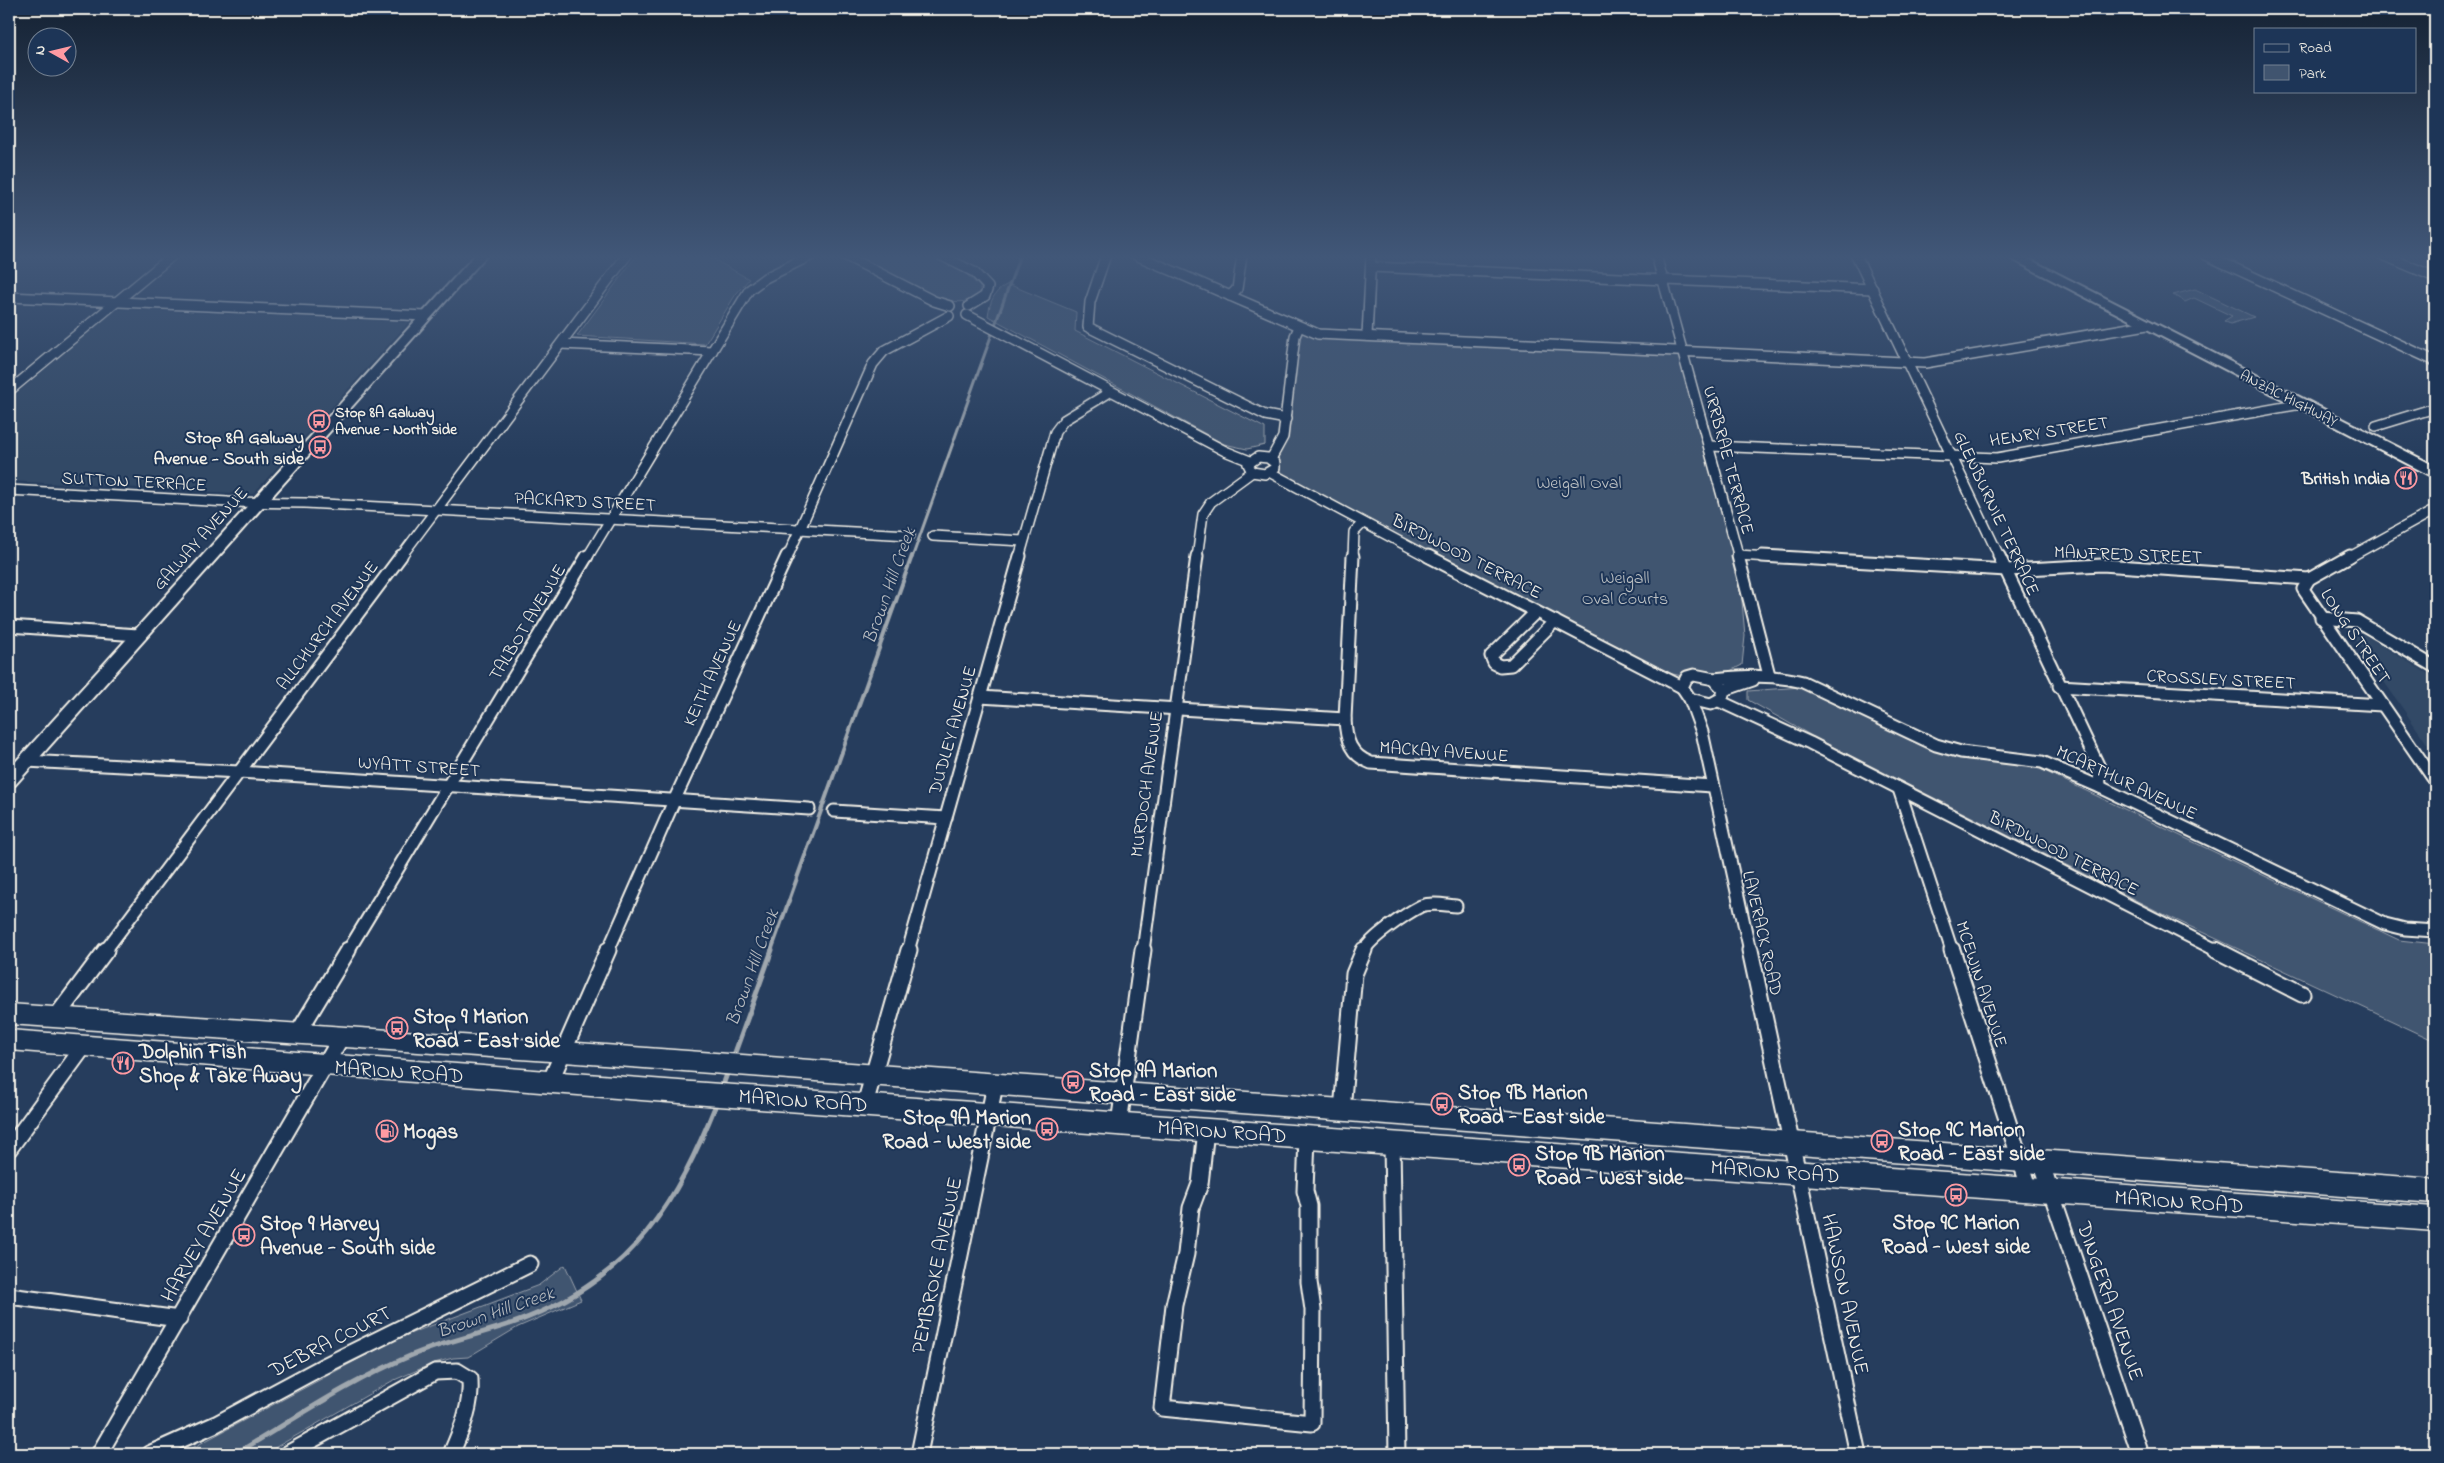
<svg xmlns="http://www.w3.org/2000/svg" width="2444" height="1463" font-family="'Indie Flower',sans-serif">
	<rect width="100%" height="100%" fill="#263d5d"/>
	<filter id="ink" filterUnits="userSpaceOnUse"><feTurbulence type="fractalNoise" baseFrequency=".02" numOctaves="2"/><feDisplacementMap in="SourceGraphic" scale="10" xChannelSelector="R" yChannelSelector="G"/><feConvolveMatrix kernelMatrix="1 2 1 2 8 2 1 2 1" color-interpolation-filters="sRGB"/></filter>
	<g filter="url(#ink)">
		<!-- built -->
		<g fill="#334966">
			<polygon points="117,309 409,322 253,494 9,481 9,400"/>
			<polygon points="2356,630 2435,678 2435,755 2349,631"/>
		</g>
		<!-- green -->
		<g fill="#40546f" stroke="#9aa2ac">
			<polygon points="637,255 706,255 749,279 736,294 705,344 577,336"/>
			<path d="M853,255H931L961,269L980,287V293C972,301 963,303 952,301C928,298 877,266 853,255Z"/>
			<path d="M1008,284L1076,312L1075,331L1265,428V445L1247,449L1224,444L988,316C990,301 994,291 1008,284Z"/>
			<polygon points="2195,289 2254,317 2230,324 2224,321 2232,316 2194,298 2185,302 2173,295"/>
			<polygon points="1299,327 1318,334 1684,352 1738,555 1745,636 1742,665 1714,679 1687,677 1649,669 1271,473 1271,459 1283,437"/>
			<polygon points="1801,687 1944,754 2036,767 2399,940 2435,944 2435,1041 2159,912 1812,736 1748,700 1748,691"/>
			<polygon points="565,1265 581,1300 518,1327 468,1357 453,1358 434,1363 392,1381 264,1454 181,1454 396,1339 539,1285"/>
		</g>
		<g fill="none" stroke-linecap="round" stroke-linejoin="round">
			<!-- stream-far2 -->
			<polyline stroke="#9fa7ae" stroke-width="3" points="912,558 1020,255"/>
			<!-- stream-far1 -->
			<polyline stroke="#9fa7ae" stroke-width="4" points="771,951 912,556"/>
			<!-- stream -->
			<g stroke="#9fa7ae" stroke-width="5">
				<polyline points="733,1058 772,950"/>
				<polyline points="722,1088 728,1071"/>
				<path d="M235,1454C293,1420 348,1382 410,1356C449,1339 491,1333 529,1317C634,1275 677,1202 717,1102"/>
			</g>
			<!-- street-far2 casing -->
			<g stroke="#f4f1e8" stroke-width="12">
				<g id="street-far2">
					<polyline points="844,255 934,301 950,306"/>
					<polyline points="940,255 974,272 988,287 985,296 969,306"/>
					<polyline points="1106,255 1090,302 1088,327 1265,415 1286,419"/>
					<polyline points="1136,255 1318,334 1925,363 2147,325"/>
					<polyline points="1656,255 1739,558"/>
					<polyline points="1856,255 2000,558"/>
					<polyline points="2206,255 2435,361"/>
					<polyline points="2383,255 2435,277"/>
					<polyline points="1371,267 1873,289"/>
					<polyline points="1230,296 1237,289 1242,255"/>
					<polyline points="9,297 426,316"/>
					<polyline points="967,315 1225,451 1250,461"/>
					<polyline points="1367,336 1371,255"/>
					<polyline points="561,344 712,351"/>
					<polyline points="9,391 173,255"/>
					<polyline points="2376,426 2435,408"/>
					<polyline points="1710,446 1997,458 2301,404"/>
					<polygon points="1258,457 1268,458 1275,463 1275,468 1265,474 1252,472 1248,464"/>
					<polyline points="1271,459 1283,437 1295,336 1299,327"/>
					<polyline points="1271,473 1430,558"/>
					<polyline points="9,490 228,502 305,503 910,535"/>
					<polyline points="933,536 1023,541"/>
					<polyline points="1738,555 1784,558"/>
					<polyline points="400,558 627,255"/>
					<polyline points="587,558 749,290 765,278 812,255"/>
					<polyline points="787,558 873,364 884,351 949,316"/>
					<polyline points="1019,558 1055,432 1064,420 1110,392"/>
					<polyline points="1197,558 1203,514 1211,502 1252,472"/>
					<polyline points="1353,558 1354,532 1363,523"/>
					<polyline points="2348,558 2435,510"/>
				</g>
			</g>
			<!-- street-far1 casing -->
			<g stroke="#f4f1e8" stroke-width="15">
				<g id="street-far1">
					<path d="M1353,556L1345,719C1346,740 1350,755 1371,763L1712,786"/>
					<polyline points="1428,556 1682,687"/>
					<polyline points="1738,556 1769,675"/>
					<polyline points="1762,556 2007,570 2102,565 2309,579"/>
					<polyline points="1999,556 2099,767 2100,787"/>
					<polyline points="2350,556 2309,579 2303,589 2435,781"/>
					<polyline points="1536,612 1491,656 1494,663 1500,666 1511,665 1555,621"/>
					<polyline points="2321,618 2357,621 2435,667"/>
					<polyline points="9,626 138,635"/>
					<polygon points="1694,675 1714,679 1724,690 1722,698 1711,704 1690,699 1682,687 1687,677"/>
					<path d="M1714,679C1744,676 1773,674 1803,682L1936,745L1961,752L2042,762L2100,787L2385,924L2405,929L2435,931"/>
					<polyline points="2059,686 2382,705"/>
					<polyline points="1724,690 1753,680"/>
					<polyline points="980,697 1345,719"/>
					<polyline points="1690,699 1702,732 1750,951"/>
					<polyline points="1719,701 1810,743 2218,951"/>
					<polyline points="26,761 239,772 809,809"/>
					<polyline points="1899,789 1952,951"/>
					<polyline points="834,811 946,818"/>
					<polyline points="105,951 401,556"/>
					<polyline points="348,951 587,556"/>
					<polyline points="608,951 674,801 787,556"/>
					<polyline points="908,951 1020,556"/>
					<polyline points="1143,951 1197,556"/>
					<path d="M1364,951C1370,938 1407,913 1421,906C1432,902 1445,905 1456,906"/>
				</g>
			</g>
			<!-- street casing -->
			<g stroke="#f4f1e8" stroke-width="19">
				<g id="street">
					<polyline points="1750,950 1858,1454"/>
					<polyline points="1952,950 2030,1190"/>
					<polyline points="2216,950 2302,994"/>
					<polyline points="56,1017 106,950"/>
					<polyline points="298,1033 348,950"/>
					<polyline points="550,1082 608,950"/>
					<polyline points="865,1104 909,950"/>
					<polyline points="1342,1110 1354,974 1364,950"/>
					<polyline points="1119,1124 1143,950"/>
					<polyline points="1206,1130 1200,1184 1191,1208 1186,1254 1174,1305 1162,1408 1312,1423 1313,1310 1309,1282 1309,1206 1305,1191 1307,1137"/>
					<polyline points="1392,1143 1397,1454"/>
					<polyline points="9,1149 85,1045"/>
					<polyline points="2041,1162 2140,1454"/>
					<polyline points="9,1296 179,1319"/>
					<polyline points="99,1454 342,1036"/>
					<polyline points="149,1454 216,1424 322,1367 530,1264"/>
					<path d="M287,1454L435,1372L457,1371L470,1379C472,1406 462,1429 451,1454"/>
					<polyline points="919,1454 995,1085"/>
				</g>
			</g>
			<!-- secondary casing -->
			<g stroke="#f4f1e8" stroke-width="4">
				<polygon id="secondary" points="475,255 487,255 15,785 9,786 9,769"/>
			</g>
			<!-- primary casing -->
			<g stroke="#f4f1e8" stroke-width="3">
				<g id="primary">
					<polygon points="9,1004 564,1042 2435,1179 2435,1203 564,1062 9,1024"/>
					<polygon points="9,1030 692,1082 2435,1207 2435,1231 692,1104 9,1050"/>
				</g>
			</g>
			<!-- highway casing -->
			<g stroke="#f4f1e8" stroke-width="4">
				<polygon id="highway" points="2004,255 2021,255 2435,466 2435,478"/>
			</g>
			<!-- street-far2 -->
			<use href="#street-far2" stroke="#1d3557" stroke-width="9"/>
			<!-- street-far1 -->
			<use href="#street-far1" stroke="#1d3557" stroke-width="11"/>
			<!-- street -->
			<use href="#street" stroke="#1d3557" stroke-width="15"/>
			<!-- secondary -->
			<use href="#secondary" fill="#1d3557" fill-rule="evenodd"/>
			<!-- primary -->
			<use href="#primary" fill="#1d3557" fill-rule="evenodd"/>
			<!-- highway -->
			<use href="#highway" fill="#1d3557" fill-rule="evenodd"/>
		</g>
	</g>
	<!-- sky -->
	<linearGradient id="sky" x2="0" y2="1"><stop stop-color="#152233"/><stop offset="0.56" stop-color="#415778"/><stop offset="1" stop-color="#415778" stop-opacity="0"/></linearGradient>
	<rect width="2444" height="459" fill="url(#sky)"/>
	<!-- icons -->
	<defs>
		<g id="bus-ring" transform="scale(1.125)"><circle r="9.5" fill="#1d3557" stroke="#ff9aa2" stroke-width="1.5"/><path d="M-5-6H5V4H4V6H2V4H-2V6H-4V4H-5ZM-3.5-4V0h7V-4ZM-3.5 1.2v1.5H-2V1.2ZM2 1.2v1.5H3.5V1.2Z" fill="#ff9aa2"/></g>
		<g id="restaurant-ring" transform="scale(1.125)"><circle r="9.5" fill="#1d3557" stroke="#ff9aa2" stroke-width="1.5"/><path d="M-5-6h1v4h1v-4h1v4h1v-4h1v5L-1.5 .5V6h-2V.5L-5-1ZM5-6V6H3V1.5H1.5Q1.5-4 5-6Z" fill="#ff9aa2"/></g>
		<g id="fuel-ring" transform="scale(1.125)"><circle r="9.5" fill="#1d3557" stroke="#ff9aa2" stroke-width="1.5"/><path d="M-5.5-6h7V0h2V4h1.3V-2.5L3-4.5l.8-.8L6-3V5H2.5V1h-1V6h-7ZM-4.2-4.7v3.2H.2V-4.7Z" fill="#ff9aa2"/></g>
	</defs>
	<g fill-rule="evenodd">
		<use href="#bus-ring" x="319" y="421"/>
		<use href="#bus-ring" x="320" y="447"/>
		<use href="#restaurant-ring" x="2406" y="478"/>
		<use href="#bus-ring" x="397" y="1028"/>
		<use href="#restaurant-ring" x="123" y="1063"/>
		<use href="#bus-ring" x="1073" y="1082"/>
		<use href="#bus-ring" x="1442" y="1104"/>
		<use href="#bus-ring" x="1047" y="1129"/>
		<use href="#fuel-ring" x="387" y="1131"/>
		<use href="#bus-ring" x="1882" y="1141"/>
		<use href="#bus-ring" x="1519" y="1165"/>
		<use href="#bus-ring" x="1956" y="1195"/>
		<use href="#bus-ring" x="244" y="1235"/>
	</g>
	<g text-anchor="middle" stroke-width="4" stroke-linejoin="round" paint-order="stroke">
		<!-- far-street labels -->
		<g font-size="15" fill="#f4f1e8" stroke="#1d3557">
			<text transform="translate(2289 398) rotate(27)" y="5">ANZAC HIGHWAY</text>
		</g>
		<!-- far-poi labels -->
		<g font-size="15" font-weight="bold" fill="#f4f1e8" stroke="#1d3557" text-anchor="start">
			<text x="335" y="417">Stop 8A Galway<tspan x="335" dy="17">Avenue - North side</tspan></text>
		</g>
		<!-- street labels -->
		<g font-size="18" fill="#f4f1e8" stroke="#1d3557">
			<text transform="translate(2049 431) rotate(-9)" y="6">HENRY STREET</text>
			<text transform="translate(1729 460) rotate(75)" y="6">URRBRAE TERRACE</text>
			<text transform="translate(134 481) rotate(3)" y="6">SUTTON TERRACE</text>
			<text transform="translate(585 501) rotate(3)" y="6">PACKARD STREET</text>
			<text transform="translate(1997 513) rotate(65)" y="6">GLENBURNIE TERRACE</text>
			<text transform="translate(200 538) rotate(-48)" y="6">GALWAY AVENUE</text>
			<text transform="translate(2128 554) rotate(2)" y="6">MANFRED STREET</text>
			<text transform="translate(1467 556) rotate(27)" y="6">BIRDWOOD TERRACE</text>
			<text transform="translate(527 622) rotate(-59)" y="6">TALBOT AVENUE</text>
			<text transform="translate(327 625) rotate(-53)" y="6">ALLCHURCH AVENUE</text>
			<text transform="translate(2356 636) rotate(56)" y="6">LONG STREET</text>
			<text transform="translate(712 673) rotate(-65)" y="6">KEITH AVENUE</text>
			<text transform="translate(2221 679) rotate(3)" y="6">CROSSLEY STREET</text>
			<text transform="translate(952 730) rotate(-74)" y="6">DUDLEY AVENUE</text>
			<text transform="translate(1444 751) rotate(4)" y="6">MACKAY AVENUE</text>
			<text transform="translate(419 766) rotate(4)" y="6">WYATT STREET</text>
			<text transform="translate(2127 782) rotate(25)" y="6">MCARTHUR AVENUE</text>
			<text transform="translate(1146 784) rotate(-82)" y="6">MURDOCH AVENUE</text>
			<text transform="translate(2064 853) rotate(27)" y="6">BIRDWOOD TERRACE</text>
			<text transform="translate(1763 933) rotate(77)" y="6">LAVERACK ROAD</text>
			<text transform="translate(1982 984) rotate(72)" y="6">MCEWIN AVENUE</text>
		</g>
		<!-- poi labels -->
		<g font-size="18" font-weight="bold" fill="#f4f1e8" stroke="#1d3557" text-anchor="end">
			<text x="304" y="443">Stop 8A Galway<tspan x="304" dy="21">Avenue - South side</tspan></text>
			<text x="2390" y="484">British India</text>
		</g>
		<!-- park labels -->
		<g font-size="18" fill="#bec2c4" stroke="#1d3557">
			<text x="1579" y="488">Weigall Oval</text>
			<text x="1625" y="583">Weigall<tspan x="1625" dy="21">Oval Courts</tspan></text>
		</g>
		<!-- water labels -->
		<g font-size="19" font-style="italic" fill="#bcbfc2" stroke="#1d3557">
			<text transform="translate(888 585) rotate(-70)" y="7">Brown Hill Creek</text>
			<text transform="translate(751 967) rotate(-70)" y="7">Brown Hill Creek</text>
			<text transform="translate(495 1311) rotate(-19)" y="7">Brown Hill Creek</text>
		</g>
		<!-- near-poi labels -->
		<g font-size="21" font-weight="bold" fill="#f4f1e8" stroke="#1d3557" text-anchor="start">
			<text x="413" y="1023">Stop 9 Marion<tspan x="413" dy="24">Road - East side</tspan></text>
			<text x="139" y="1058">Dolphin Fish<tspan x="139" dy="24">Shop &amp; Take Away</tspan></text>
			<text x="1089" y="1077">Stop 9A Marion<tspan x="1089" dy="24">Road - East side</tspan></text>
			<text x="1458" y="1099">Stop 9B Marion<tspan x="1458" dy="24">Road - East side</tspan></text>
			<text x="1031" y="1124" text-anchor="end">Stop 9A Marion<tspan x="1031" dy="24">Road - West side</tspan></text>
			<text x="1898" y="1136">Stop 9C Marion<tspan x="1898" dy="24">Road - East side</tspan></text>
			<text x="403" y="1138">Mogas</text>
			<text x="1535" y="1160">Stop 9B Marion<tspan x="1535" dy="24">Road - West side</tspan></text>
			<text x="1956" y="1229" text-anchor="middle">Stop 9C Marion<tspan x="1956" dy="24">Road - West side</tspan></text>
			<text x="260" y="1230">Stop 9 Harvey<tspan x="260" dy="24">Avenue - South side</tspan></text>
		</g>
		<!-- near-street labels -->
		<g font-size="21" fill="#f4f1e8" stroke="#1d3557">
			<text transform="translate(399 1071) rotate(4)" y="7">MARION ROAD</text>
			<text transform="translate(803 1100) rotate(4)" y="7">MARION ROAD</text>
			<text transform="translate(1222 1131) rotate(4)" y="7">MARION ROAD</text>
			<text transform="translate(1775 1171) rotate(4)" y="7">MARION ROAD</text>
			<text transform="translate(2179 1201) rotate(4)" y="7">MARION ROAD</text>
			<text transform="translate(203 1235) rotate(-60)" y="7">HARVEY AVENUE</text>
			<text transform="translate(936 1265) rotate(-78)" y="7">PEMBROKE AVENUE</text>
			<text transform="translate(1846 1294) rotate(78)" y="7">HAWSON AVENUE</text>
			<text transform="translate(2111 1301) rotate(71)" y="7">DINGERA AVENUE</text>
			<text transform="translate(330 1341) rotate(-27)" y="7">DEBRA COURT</text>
		</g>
	</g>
	<!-- margin -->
	<rect width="2444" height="1463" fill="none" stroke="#1d3557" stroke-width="30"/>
	<rect x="15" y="15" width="2414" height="1433" fill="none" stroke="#f4f1e8" stroke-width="2" filter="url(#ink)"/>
	<!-- legend -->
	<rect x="2254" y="28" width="162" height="65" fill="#1d3557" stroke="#738091"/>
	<rect x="2264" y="44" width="25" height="8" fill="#1d3557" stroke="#738091"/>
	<text x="2299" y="52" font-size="15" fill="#f4f1e8">Road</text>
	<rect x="2264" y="65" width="25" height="15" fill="#40546f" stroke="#738091"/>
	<text x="2299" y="78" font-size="15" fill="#f4f1e8">Park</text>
	<!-- north arrow -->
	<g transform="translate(52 52) rotate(278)"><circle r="24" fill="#1d3557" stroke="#738091"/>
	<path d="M0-4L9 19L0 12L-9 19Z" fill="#ff9aa2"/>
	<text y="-8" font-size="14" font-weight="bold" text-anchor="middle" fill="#f4f1e8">N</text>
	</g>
</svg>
